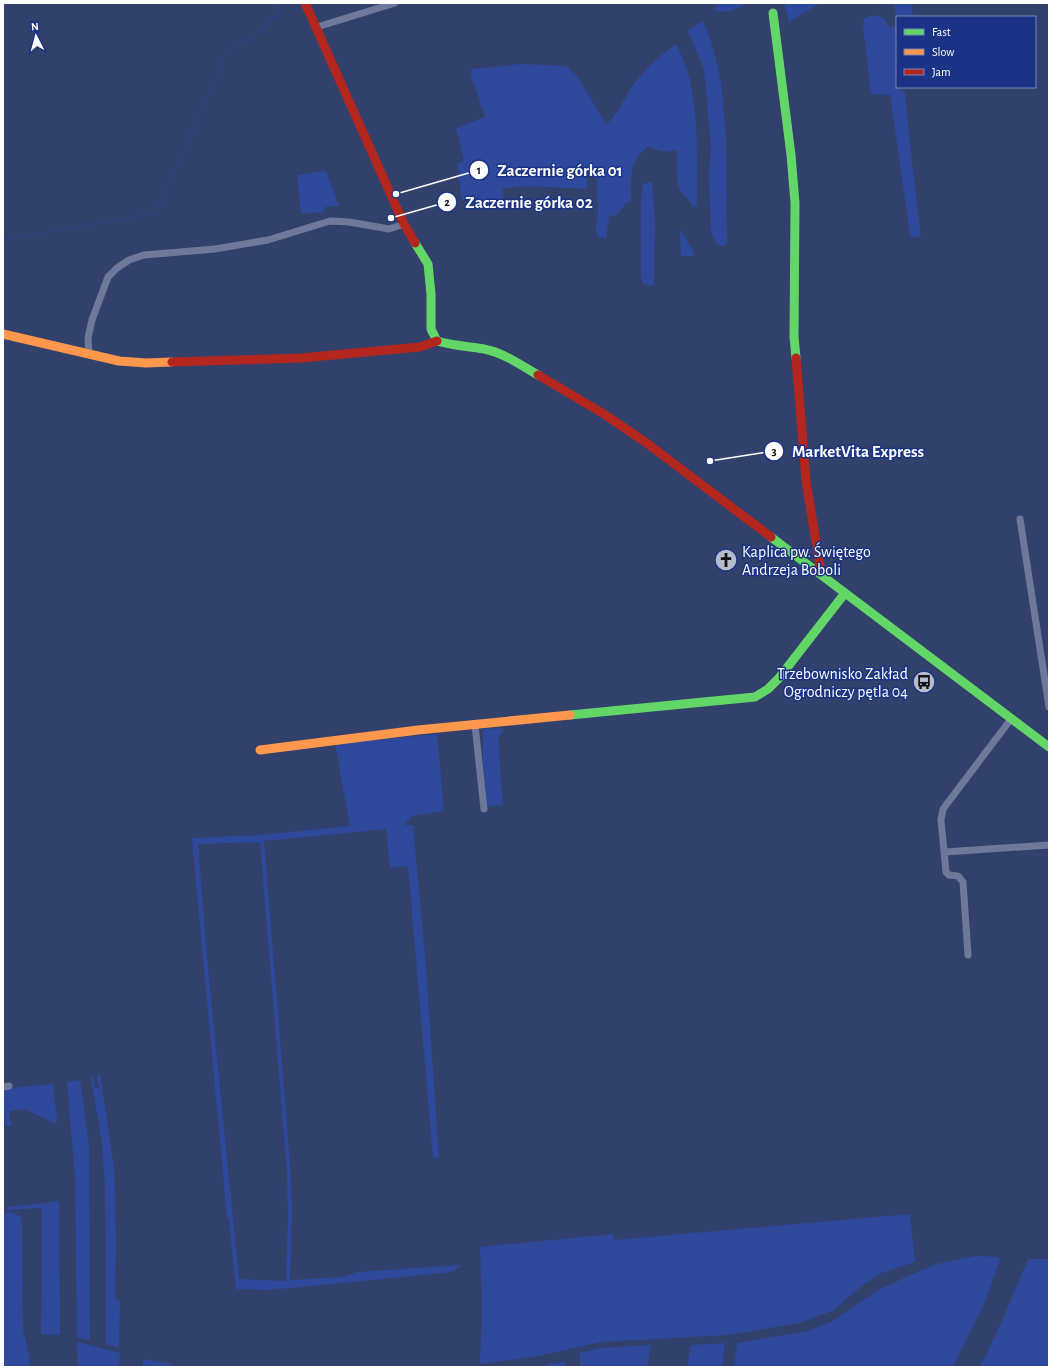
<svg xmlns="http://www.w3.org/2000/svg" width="1052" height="1370" font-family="'Alegreya Sans',sans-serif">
	<rect width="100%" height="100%" fill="#32406c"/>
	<!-- green -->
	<g fill="#2e499c" fill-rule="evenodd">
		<path d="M721,3H747C736,10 726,14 713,10Z"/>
		<polygon points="784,3 820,3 789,22"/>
		<polygon points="894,3 911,3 913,17 897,17"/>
		<polygon points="872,15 884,18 890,28 897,24 897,77 894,83 905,93 912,162 921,236 911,238 909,228 890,95 871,94 863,25 864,18"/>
		<polygon points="703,21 711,41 721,81 726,136 727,243 723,246 716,243 711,232 709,176 711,147 704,69 688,31"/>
		<path d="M676,44C702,93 696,151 697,205L693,208C691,200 684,197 680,190C675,179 678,162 677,150C667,152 659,153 649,146C628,160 631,178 631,201L626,203L617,215L609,216L606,239L599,237L595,232C600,218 597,188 596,171L587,173V189L527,186L503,188V199L462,200L457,164L464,161L456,128L485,117L471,74V69L522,64L566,66L577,76L606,124C618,116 623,99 631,88C644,70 659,56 676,44Z"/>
		<polygon points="326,171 339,206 325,207 323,212 301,214 297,175"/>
		<polygon points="652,182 655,222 654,284 651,286 643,284 641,277 641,198 643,184"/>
		<polygon points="680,229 694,252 694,256 681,256"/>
		<polygon points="501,728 504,730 498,738 503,805 487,806 483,760 483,729"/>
		<path d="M437,734L444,811L412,816L404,825H413L425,955L439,1157L433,1158L408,866L390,868L386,829L264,841L290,1164L292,1211L290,1280L342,1277L357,1272L461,1265L453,1272L270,1290L236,1289L229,1219L227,1217L192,838L259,835L350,826L335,744ZM260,842L287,1171L288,1220L286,1281L239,1279L207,958L198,844Z"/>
		<polygon points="100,1073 114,1168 116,1241 115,1298 120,1301 119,1348 106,1344 105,1188 102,1143 91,1078 93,1078 95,1088 99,1088 97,1077"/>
		<polygon points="80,1080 89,1145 90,1340 77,1338 75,1177 67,1082"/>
		<polygon points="53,1084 57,1120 56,1124 24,1109 9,1111 11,1126 5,1126 3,1089"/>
		<polygon points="59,1201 60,1335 41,1334 42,1211 40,1208 7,1210 7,1205 10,1207"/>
		<polygon points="12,1212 21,1217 22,1221 23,1329 30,1359 30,1367 3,1367 3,1213"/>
		<polygon points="910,1214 915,1262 881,1273 863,1285 832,1311 799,1323 728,1335 601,1342 538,1356 480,1364 482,1310 480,1247 613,1234 614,1240"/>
		<polygon points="976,1256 1001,1257 983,1307 953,1367 734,1367 737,1343 807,1331 831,1322 878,1290 917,1272 937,1264"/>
		<polygon points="1028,1259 1049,1259 1049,1367 980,1367 1002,1321"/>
		<polygon points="77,1342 120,1353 119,1367 78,1367"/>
		<polygon points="725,1343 722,1367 687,1367 691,1345"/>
		<polygon points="651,1345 647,1367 580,1367 580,1353 600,1348"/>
		<polygon points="143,1359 172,1364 171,1367 143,1367"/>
		<polygon points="565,1362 565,1367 547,1367 547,1364"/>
	</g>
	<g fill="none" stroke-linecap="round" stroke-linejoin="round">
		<!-- stream -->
		<g stroke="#30427e" stroke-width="2">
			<polyline points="165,3 173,4 179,3"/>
			<polyline points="229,52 235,46 262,30 278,12 277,3"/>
			<polyline points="3,240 156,213 224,60"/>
		</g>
		<!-- street -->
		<g stroke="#6e789a" stroke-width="7">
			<polyline points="317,27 395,3"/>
			<polyline points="89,354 88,338 92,320 108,277 117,268 129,260 144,255 215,249 268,240 330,221 349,222 389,229 404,224"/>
			<polyline points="1020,519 1049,707"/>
			<polyline points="475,725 484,809"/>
			<polyline points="945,852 1049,845"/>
			<polyline points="968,955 963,882 958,876 949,875 946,872 941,820 943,809 1011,719"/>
			<polyline points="3,1087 9,1086"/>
		</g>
		<!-- fast -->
		<g stroke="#63d668" stroke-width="9">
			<polyline points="773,13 791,155 795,203 794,337 796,358"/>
			<path d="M415,243L428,264L431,294V329L437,341C453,346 468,346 484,349C504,353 521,365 538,375"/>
			<polyline points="771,537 1049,747"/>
			<polyline points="570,715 755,697 768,689 779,678 845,593"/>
		</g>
		<!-- slow -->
		<g stroke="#ff974d" stroke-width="9">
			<polyline points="3,334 119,361 146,363 172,362"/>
			<polyline points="260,750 418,730 570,715"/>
		</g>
		<!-- jam -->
		<g stroke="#b3261e" stroke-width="9">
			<polyline points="305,3 404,224 415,243"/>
			<polyline points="796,358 806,481 820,566 816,571"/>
			<polyline points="172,362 301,358 420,347 437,341"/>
			<polyline points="538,375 604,414 648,444 771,537"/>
		</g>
	</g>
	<!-- icons -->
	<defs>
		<g id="church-disc" transform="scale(1.15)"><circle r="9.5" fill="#b7bccc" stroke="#1a3384"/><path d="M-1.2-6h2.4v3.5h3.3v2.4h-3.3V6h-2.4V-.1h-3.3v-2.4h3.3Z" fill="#111"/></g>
		<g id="bus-disc" transform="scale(1.15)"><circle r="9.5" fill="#b7bccc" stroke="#1a3384"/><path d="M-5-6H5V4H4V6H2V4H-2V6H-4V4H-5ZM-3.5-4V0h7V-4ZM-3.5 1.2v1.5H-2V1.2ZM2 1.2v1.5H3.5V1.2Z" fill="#111"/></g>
	</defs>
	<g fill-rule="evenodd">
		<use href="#church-disc" x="726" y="560"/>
		<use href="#bus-disc" x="924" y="682"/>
	</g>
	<g text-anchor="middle" stroke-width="3" stroke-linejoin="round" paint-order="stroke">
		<!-- poi labels -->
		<g font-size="16" fill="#fff" stroke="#1a3384" text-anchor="start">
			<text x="742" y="557">Kaplica pw. Świętego<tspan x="742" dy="18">Andrzeja Boboli</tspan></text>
			<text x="908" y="679" text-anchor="end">Trzebownisko Zakład<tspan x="908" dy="18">Ogrodniczy pętla 04</tspan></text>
		</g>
	</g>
	<!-- callouts -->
	<path fill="none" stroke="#fff" stroke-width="1.5" d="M396 194L479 170M391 218L447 202M710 461L774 451"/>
	<g fill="#fff" stroke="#1a3384" stroke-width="1.5">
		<circle cx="396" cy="194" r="4"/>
		<circle cx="391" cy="218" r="4"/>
		<circle cx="710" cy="461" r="4"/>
		<circle cx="479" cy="170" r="10"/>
		<circle cx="447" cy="202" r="10"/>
		<circle cx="774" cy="451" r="10"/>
	</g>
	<g font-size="12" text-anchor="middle" font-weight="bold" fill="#111">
		<text x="479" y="174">1</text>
		<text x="447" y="206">2</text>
		<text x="774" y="455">3</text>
	</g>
	<g font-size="17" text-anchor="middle" font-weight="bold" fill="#fff" stroke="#1a3384" stroke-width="3" stroke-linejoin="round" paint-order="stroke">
		<text x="560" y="176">Zaczernie górka 01</text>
		<text x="529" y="208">Zaczernie górka 02</text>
		<text x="858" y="457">MarketVita Express</text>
	</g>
	<!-- border -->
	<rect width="1052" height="1370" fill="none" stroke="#ffffff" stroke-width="8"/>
	<!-- legend -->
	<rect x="896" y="16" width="140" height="72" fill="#1a3384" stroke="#7685b5"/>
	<rect x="904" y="29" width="20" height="6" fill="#63d668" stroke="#7685b5"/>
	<text x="932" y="36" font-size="12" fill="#ffffff">Fast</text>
	<rect x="904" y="49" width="20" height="6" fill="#ff974d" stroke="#7685b5"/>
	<text x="932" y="56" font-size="12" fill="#ffffff">Slow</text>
	<rect x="904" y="69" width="20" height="6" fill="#b3261e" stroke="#7685b5"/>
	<text x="932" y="76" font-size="12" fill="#ffffff">Jam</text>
	<!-- north arrow -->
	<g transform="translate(36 36) rotate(354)" stroke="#1a3384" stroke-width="3" paint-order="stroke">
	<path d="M0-3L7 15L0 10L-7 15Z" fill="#ffffff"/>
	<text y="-6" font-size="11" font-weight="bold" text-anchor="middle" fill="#ffffff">N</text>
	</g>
</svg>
